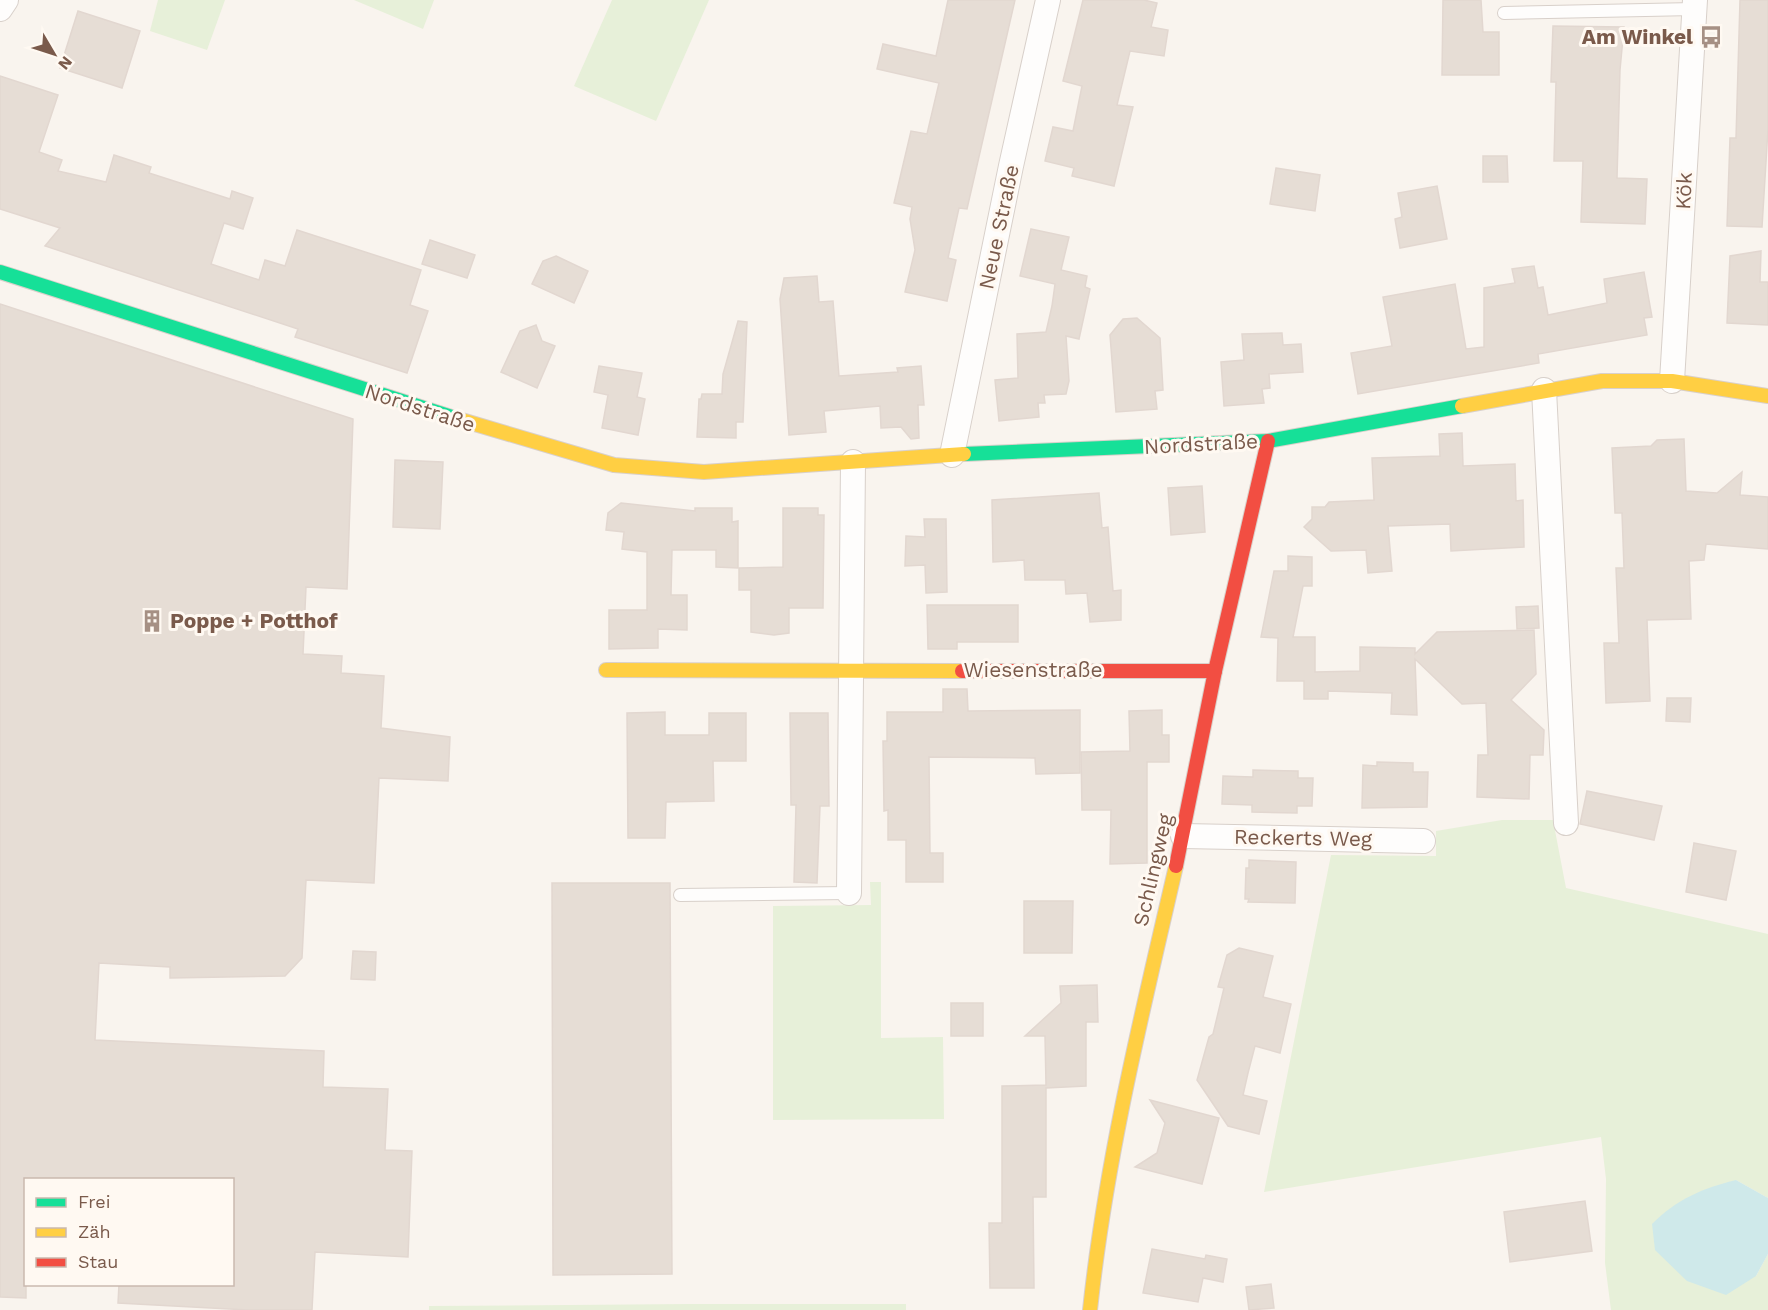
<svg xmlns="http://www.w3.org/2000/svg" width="1768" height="1310" font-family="'Work Sans',sans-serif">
	<rect width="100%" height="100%" fill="#f9f4ee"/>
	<!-- green -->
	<g fill="#e7f0d9">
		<polygon points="158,0 225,0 207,50 150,31"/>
		<polygon points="354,0 434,0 423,29"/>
		<polygon points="612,0 709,0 656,121 574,86"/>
		<polygon points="1502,820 1553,820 1566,888 1768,934 1768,1198 1736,1180 1756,1276 1768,1254 1768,1310 1611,1310 1605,1263 1606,1179 1601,1137 1264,1192 1331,855 1436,856 1436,831"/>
		<polygon points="870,882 881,882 881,1038 943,1037 944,1119 773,1120 773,906 871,905"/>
		<polygon points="689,1304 906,1304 906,1310 429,1310 429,1306"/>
	</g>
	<!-- water -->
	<path fill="#cfe9ea" d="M1736,1180L1768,1198V1254L1756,1276L1726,1295L1687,1281L1655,1250L1652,1224C1677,1199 1703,1188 1736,1180Z"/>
	<!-- building -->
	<g fill="#e6ddd5" stroke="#e2d7d0" stroke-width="1.5">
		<polygon points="948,0 1015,0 967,209 959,208 948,258 956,260 947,301 905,292 915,250 910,219 912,207 894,203 911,131 927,134 939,83 877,69 883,44 936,56"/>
		<polygon points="1083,0 1144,0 1157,3 1151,27 1168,30 1164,56 1130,51 1117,105 1133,107 1114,186 1072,176 1074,168 1045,161 1053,127 1073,131 1082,86 1063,81"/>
		<polygon points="1443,0 1481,0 1483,32 1499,32 1499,75 1442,75"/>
		<polygon points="1740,0 1768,0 1768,129 1762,227 1727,226 1730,138 1736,138"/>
		<polygon points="78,11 140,31 122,88 60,68"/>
		<polygon points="1553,26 1624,27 1620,70 1617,178 1647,179 1645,224 1581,222 1583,161 1554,161 1556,82 1551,82"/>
		<polygon points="0,76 58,95 39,152 62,160 58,171 106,182 114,155 151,167 149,173 230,199 232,191 253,198 243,229 224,223 211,264 259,280 265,260 285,266 297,230 421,270 410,305 428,311 407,373 295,337 298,329 45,246 60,228 0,209"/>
		<polygon points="1483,156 1507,156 1508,182 1483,182"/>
		<polygon points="1276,168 1320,175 1315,211 1270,204"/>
		<polygon points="1437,186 1447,239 1400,248 1395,219 1402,217 1398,193"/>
		<polygon points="1031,229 1069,237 1061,270 1087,276 1085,287 1090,289 1079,339 1066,336 1069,381 1066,394 1044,395 1045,403 1038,403 1039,417 999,421 995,380 1018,378 1017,334 1046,332 1052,306 1055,284 1020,276"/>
		<polygon points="430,240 475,255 467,278 422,264"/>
		<polygon points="1761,251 1760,282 1768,282 1768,325 1727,323 1730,256"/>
		<polygon points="556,256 588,271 574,303 532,284 543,261"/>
		<polygon points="1534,266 1538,288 1543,287 1548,315 1607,303 1604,279 1644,272 1652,317 1644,318 1647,335 1538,354 1539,363 1358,394 1351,353 1392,346 1383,297 1455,284 1466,349 1484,347 1484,288 1515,283 1512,269"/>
		<polygon points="817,276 819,302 833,301 839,376 898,372 897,368 921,366 924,405 918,405 919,438 911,439 901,427 881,428 880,406 824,411 826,432 789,435 780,299 784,278"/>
		<polygon points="0,304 353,419 347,589 306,587 303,654 342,656 341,673 384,676 381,728 450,737 448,781 379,778 374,883 306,880 302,958 285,976 170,978 170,967 99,963 95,1040 324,1051 323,1087 388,1089 385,1150 412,1151 408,1257 315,1252 312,1310 248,1310 118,1303 119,1284 232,1284 232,1179 26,1179 26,1298 0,1297"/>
		<polygon points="1137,318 1160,338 1163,390 1155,391 1157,409 1116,412 1110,335 1123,319"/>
		<polygon points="738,321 747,322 743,422 736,422 736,438 697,437 699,399 701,399 702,394 722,394 723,374"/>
		<polygon points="536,325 542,341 555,346 537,388 501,372 520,331"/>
		<polygon points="1282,333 1283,345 1301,344 1303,372 1269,374 1270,388 1262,389 1264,403 1224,406 1221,362 1244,360 1242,334"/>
		<polygon points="599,366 642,373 637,397 645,399 638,435 602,428 608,395 594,392"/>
		<polygon points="1462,433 1463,466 1515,464 1516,501 1523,500 1524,547 1451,551 1450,524 1388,526 1392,571 1368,573 1366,550 1331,551 1304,527 1312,519 1312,507 1325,507 1329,502 1374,500 1372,458 1440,456 1439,434"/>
		<polygon points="1684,439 1686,491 1717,493 1742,472 1740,495 1768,497 1768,549 1706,544 1704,560 1689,561 1691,619 1647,620 1650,701 1606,703 1604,643 1619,643 1616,568 1624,568 1622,513 1615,513 1612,448 1651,446 1657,440"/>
		<polygon points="395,460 443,462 440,529 393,527"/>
		<polygon points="1202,486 1205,532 1171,535 1168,488"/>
		<polygon points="1099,493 1102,528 1108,527 1113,591 1121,590 1121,620 1090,622 1087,593 1066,594 1065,580 1025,580 1024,560 993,562 992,500"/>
		<polygon points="621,503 695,511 695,508 732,508 732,522 738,521 738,568 716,567 716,550 672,550 671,595 687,595 687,630 658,629 658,648 609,649 609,610 647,610 647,552 622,549 624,532 606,530 608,513"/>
		<polygon points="783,508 818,508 818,515 824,515 823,608 789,608 789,633 774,635 751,632 751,590 739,590 739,568 783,567"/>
		<polygon points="924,519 946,519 947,592 926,593 925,565 905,566 906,536 925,537"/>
		<polygon points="1288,556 1312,557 1312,586 1303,586 1293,637 1315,637 1315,672 1360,671 1360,647 1415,648 1415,654 1437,632 1534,630 1536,674 1511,700 1544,730 1543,755 1530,755 1529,799 1477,797 1478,755 1488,755 1486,703 1462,704 1415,659 1417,715 1391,714 1392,693 1328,691 1328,699 1304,699 1304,681 1277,681 1278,638 1261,637 1274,571 1288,571"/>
		<polygon points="927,605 1018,605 1018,642 957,642 957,649 928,649"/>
		<polygon points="1538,606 1539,628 1517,629 1516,607"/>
		<polygon points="943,689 967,689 968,711 1080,710 1080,773 1036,774 1035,758 929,757 930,853 943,853 943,882 906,882 906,840 888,840 888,810 884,811 883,741 887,741 887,712 943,712"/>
		<polygon points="1667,698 1691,698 1690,722 1666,721"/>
		<polygon points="1162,710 1162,735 1169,735 1169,762 1147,762 1147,863 1110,864 1111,810 1082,810 1081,752 1130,751 1129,711"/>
		<polygon points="665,712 665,735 709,735 709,713 746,713 746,761 713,761 714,801 666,802 665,838 628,838 627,713"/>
		<polygon points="790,713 828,713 829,806 820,806 817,883 794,882 796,805 791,805"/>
		<polygon points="1377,762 1413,763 1413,772 1428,772 1427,807 1362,808 1363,765 1377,766"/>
		<polygon points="1253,770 1298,771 1298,778 1313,778 1312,806 1297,806 1297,813 1252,812 1252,805 1222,804 1223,776 1253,777"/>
		<polygon points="1587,791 1662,806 1654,840 1580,824"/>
		<polygon points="1694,843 1736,851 1726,900 1686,892"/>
		<polygon points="1249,860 1296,862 1295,903 1248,902 1249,899 1245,899 1246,868 1249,868"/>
		<polygon points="552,883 670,883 672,1274 553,1275"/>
		<polygon points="1024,901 1073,901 1072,953 1024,953"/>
		<polygon points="1239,948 1273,956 1263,997 1291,1004 1280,1053 1255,1046 1248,1073 1243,1095 1267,1101 1259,1134 1228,1126 1197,1080 1209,1037 1213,1034 1224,988 1218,987 1227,955"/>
		<polygon points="353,951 376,952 375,980 351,979"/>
		<polygon points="1097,985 1098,1022 1086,1022 1086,1086 1046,1088 1046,1197 1033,1197 1034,1288 990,1288 989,1223 1002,1223 1002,1086 1046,1085 1045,1036 1025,1036 1061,1003 1060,986"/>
		<rect x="951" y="1003" width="32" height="33"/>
		<polygon points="1150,1100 1219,1118 1202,1184 1135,1167 1157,1153 1165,1123"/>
		<polygon points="1585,1201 1592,1251 1510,1262 1504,1212"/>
		<polygon points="1152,1249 1205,1259 1206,1255 1227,1259 1223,1282 1203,1278 1198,1302 1143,1293"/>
		<polygon points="1271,1284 1274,1308 1249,1310 1246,1287"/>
	</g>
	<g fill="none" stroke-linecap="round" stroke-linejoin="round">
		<!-- lane casing -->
		<g stroke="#d8d0ca" stroke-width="14">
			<g id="lane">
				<polyline points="1504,13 1694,9"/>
				<polyline points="680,895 849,893"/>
			</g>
		</g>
		<!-- street casing -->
		<g stroke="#d8d0ca" stroke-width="26">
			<g id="street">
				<polyline points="0,9 6,0"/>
				<polyline points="1672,381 1695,0"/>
				<polyline points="1544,390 1566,823"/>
				<polyline points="952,455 1011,166 1048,0"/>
				<polyline points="1183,836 1423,841"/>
				<polyline points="849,893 853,462"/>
			</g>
		</g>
		<!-- fast casing -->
		<g stroke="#d9d0ca" stroke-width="16">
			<g id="fast">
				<polyline points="0,272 458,419"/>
				<polyline points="964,454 1268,441 1462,406"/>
			</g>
		</g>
		<!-- slow casing -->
		<g stroke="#d9d0ca" stroke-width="16">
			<g id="slow">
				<polyline points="1462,406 1602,381 1672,381 1768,396"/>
				<polyline points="458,419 614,465 704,472 964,454"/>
				<polyline points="606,670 962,671"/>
				<path d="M1090,1310C1106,1159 1142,1013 1176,866"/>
			</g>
		</g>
		<!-- jam casing -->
		<g stroke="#d9d0ca" stroke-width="16">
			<g id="jam">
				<polyline points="962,671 1215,671"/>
				<polyline points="1176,866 1215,671 1268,441"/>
			</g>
		</g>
		<!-- lane -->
		<use href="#lane" stroke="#fefdfc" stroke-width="12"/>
		<!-- street -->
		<use href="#street" stroke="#fefdfc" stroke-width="24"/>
		<!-- fast -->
		<use href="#fast" stroke="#16e098" stroke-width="14"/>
		<!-- slow -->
		<use href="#slow" stroke="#ffcf43" stroke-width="14"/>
		<!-- jam -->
		<use href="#jam" stroke="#f24e42" stroke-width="14"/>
	</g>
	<!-- icons -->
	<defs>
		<g id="bus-bare" transform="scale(1.8)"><path d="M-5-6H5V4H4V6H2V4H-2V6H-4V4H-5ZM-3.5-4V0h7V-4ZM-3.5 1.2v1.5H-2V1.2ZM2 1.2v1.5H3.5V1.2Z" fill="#a69084" stroke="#fff9f2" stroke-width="2.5" paint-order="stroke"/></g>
		<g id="building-bare" transform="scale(1.8)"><path d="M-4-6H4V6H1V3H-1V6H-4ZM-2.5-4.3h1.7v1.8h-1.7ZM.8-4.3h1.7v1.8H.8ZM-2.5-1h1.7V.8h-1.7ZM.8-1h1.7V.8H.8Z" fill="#a69084" stroke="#fff9f2" stroke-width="2.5" paint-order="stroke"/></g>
	</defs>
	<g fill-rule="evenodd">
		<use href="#bus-bare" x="1711" y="37"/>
		<use href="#building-bare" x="152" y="621"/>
	</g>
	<g text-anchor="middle" stroke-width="6" stroke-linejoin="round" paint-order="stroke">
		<!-- poi labels -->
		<g font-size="21" font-weight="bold" fill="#7a5a4b" stroke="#fff9f2" text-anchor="end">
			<text x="1693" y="44">Am Winkel</text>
			<text x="170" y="628" text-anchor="start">Poppe + Potthof</text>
		</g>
		<!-- street labels -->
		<g font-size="21" fill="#7a5a4b" stroke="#fff9f2">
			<text transform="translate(1684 191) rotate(-87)" y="7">Kök</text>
			<text transform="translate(999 227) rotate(-78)" y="7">Neue Straße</text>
			<text transform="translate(420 408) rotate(18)" y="7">Nordstraße</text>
			<text transform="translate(1201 444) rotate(-3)" y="7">Nordstraße</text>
			<text x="1033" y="677">Wiesenstraße</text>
			<text transform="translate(1303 838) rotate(1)" y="7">Reckerts Weg</text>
			<text transform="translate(1153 870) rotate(-77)" y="7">Schlingweg</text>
		</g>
	</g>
	<!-- legend -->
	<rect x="24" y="1178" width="210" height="108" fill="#fff9f2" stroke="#cab9af" stroke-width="1.5"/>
	<rect x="36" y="1198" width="30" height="9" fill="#16e098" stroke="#cab9af" stroke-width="1.5"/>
	<text x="78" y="1208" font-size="18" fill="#7a5a4b">Frei</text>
	<rect x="36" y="1228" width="30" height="9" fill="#ffcf43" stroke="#cab9af" stroke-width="1.5"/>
	<text x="78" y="1238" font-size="18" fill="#7a5a4b">Zäh</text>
	<rect x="36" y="1258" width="30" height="9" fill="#f24e42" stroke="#cab9af" stroke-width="1.5"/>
	<text x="78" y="1268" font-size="18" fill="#7a5a4b">Stau</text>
	<!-- north arrow -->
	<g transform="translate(54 54) rotate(129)" stroke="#fff9f2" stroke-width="4.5" paint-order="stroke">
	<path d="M0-4.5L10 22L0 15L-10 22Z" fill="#7a5a4b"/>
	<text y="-9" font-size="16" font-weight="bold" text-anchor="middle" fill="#7a5a4b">N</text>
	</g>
</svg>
